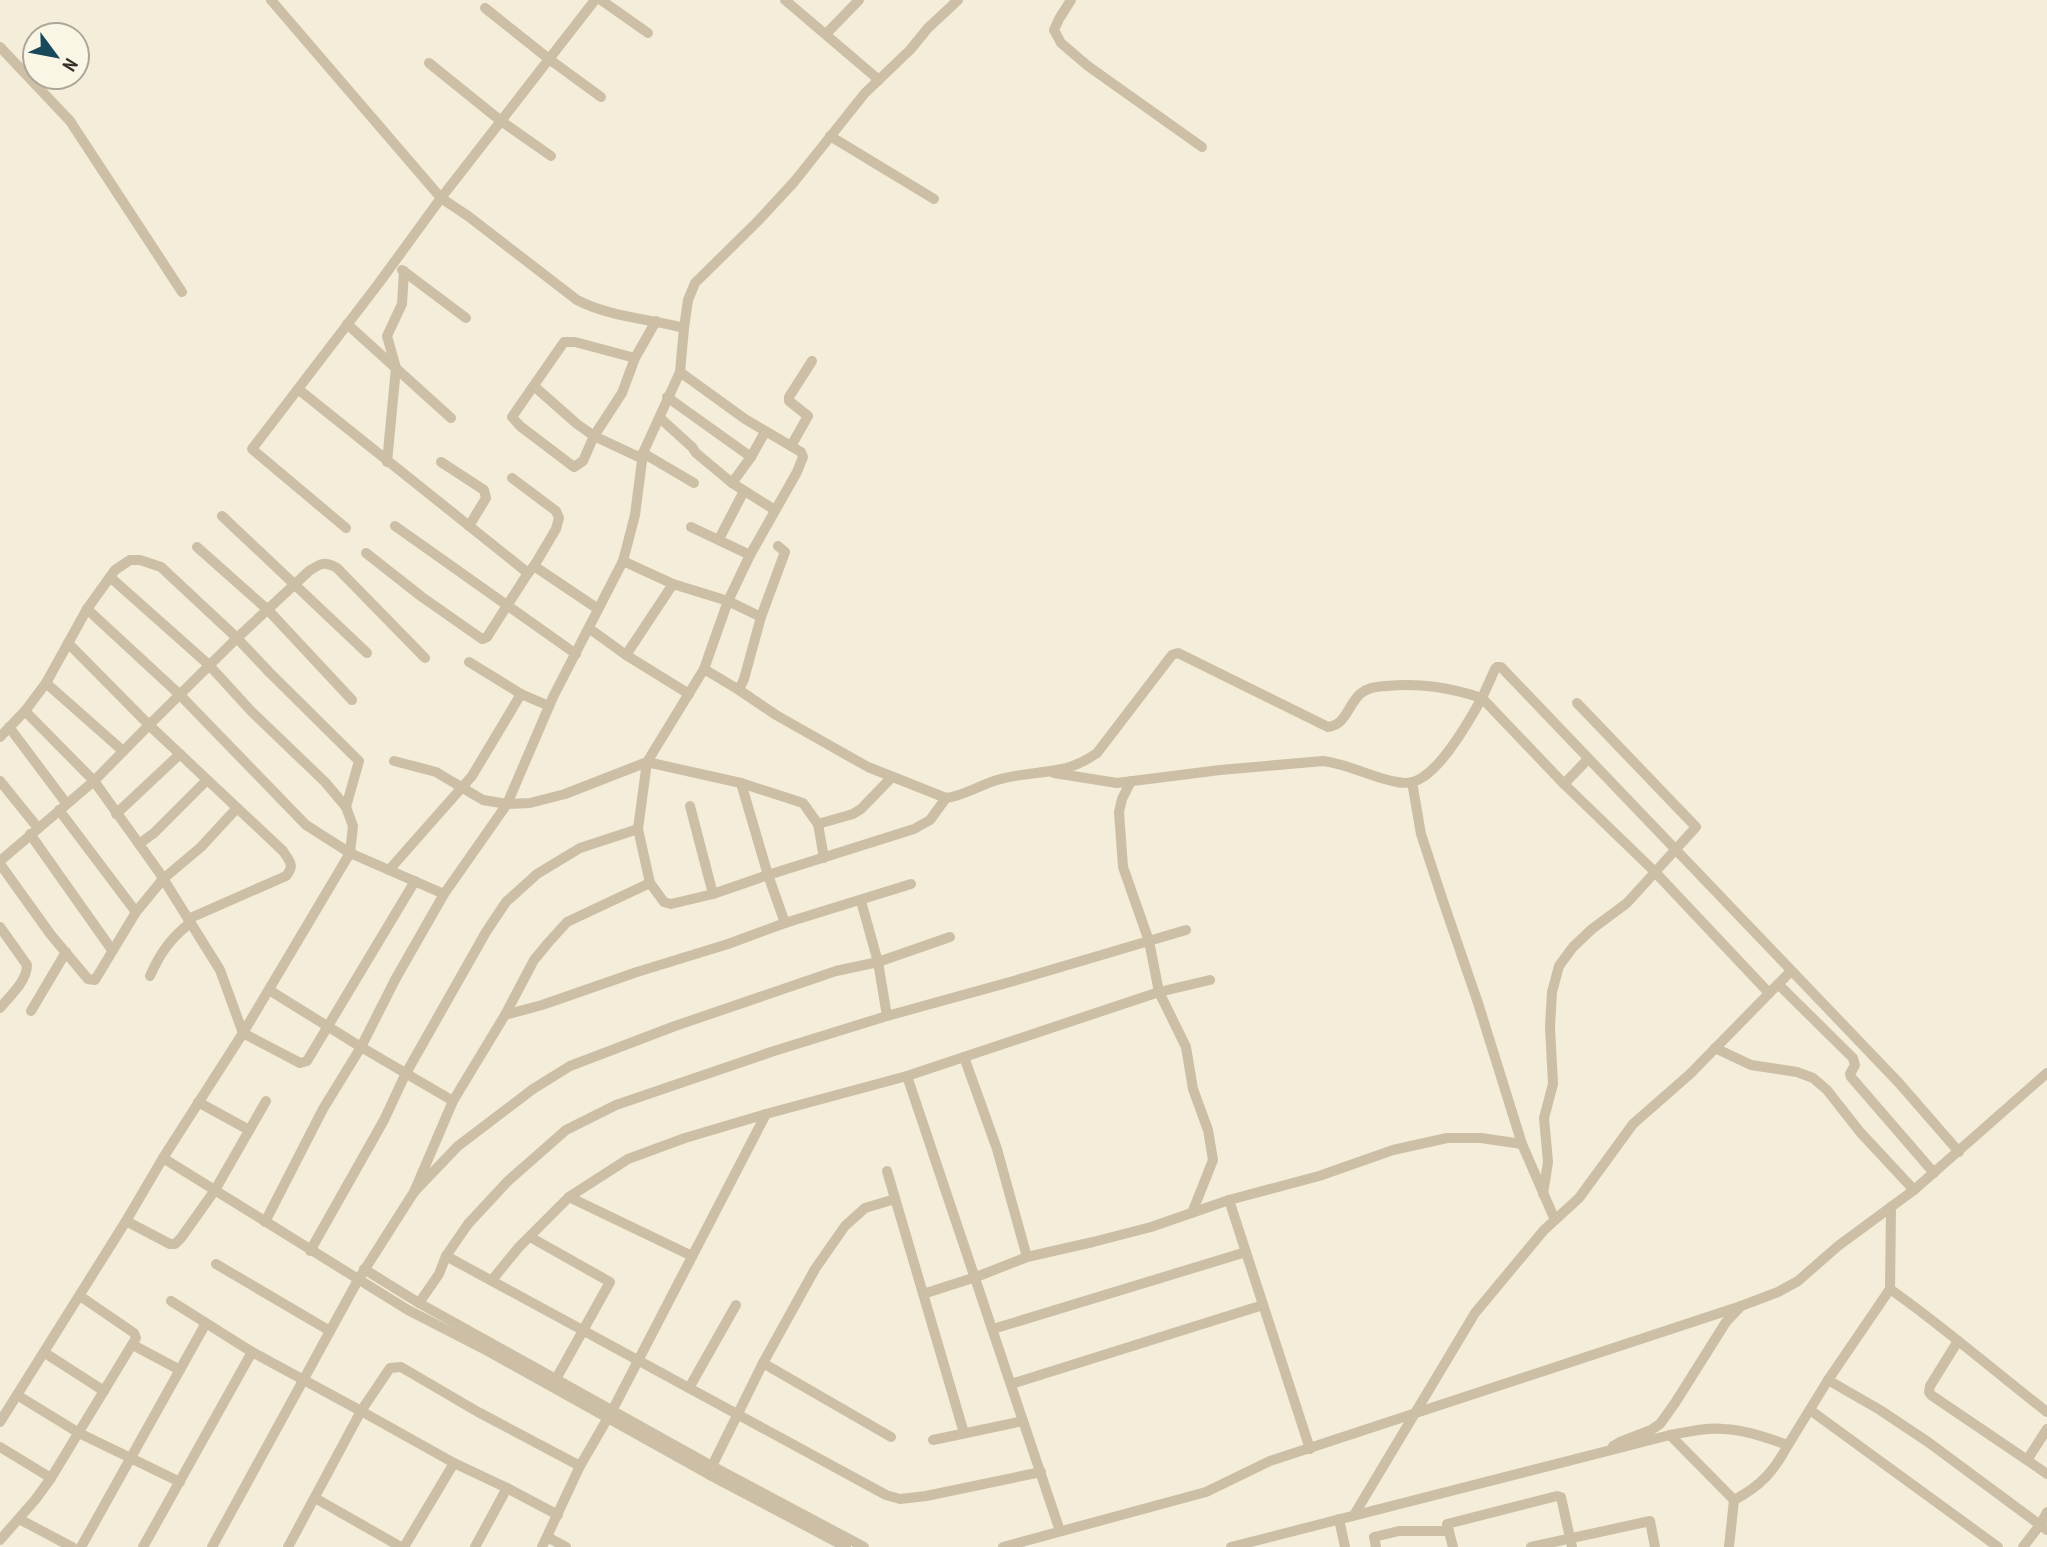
<svg xmlns="http://www.w3.org/2000/svg" width="2047" height="1547" font-family="'PT Sans Narrow',sans-serif">
	<rect width="100%" height="100%" fill="#f3edd9"/>
	<g fill="none" stroke-linecap="round" stroke-linejoin="round">
		<!-- minor -->
		<g stroke="#ccbfa5" stroke-width="10">
			<polyline points="271,0 441,198 595,0"/>
			<polyline points="601,0 648,33"/>
			<polyline points="785,0 879,80"/>
			<polyline points="1071,0 1059,19 1054,30 1061,43 1088,66 1202,147"/>
			<polyline points="485,8 549,59 601,97"/>
			<polyline points="826,34 859,0"/>
			<polyline points="0,47 70,121 182,292"/>
			<polyline points="429,63 501,121 551,156"/>
			<polyline points="830,136 934,199"/>
			<polyline points="402,270 466,318"/>
			<polyline points="347,324 451,418"/>
			<polyline points="684,328 688,300 695,283 758,221 794,182 865,93 910,50 928,28 958,0"/>
			<polyline points="635,358 575,342 564,342 512,417 520,426 574,467 583,461 594,436 622,393 635,358 656,321"/>
			<polyline points="680,372 745,419 801,452 803,457 797,472 750,555 728,601 761,617 744,679 739,690 704,669"/>
			<polyline points="535,387 577,424 594,436 643,459"/>
			<polyline points="298,389 528,573 534,566 598,609"/>
			<polyline points="667,397 751,457"/>
			<polyline points="660,418 692,447 696,453 732,483 775,510"/>
			<polyline points="791,446 808,416 789,401 789,397 812,361"/>
			<polyline points="643,453 694,483"/>
			<polyline points="387,462 396,368 387,336 402,304 404,271"/>
			<polyline points="441,462 484,490 486,498 469,526"/>
			<polyline points="512,478 556,511 559,518 556,529 534,566"/>
			<polyline points="732,483 751,457 765,432"/>
			<polyline points="222,516 367,653"/>
			<polyline points="395,526 576,654"/>
			<polyline points="691,527 750,555"/>
			<polyline points="719,539 744,491"/>
			<polyline points="197,547 268,610 352,700"/>
			<polyline points="366,553 422,597 482,639 487,637 528,573"/>
			<polyline points="87,609 179,694 306,825 350,853 353,826 346,807 325,782 251,711 209,665 110,577"/>
			<polyline points="761,617 785,552 778,546"/>
			<polyline points="590,629 626,655 689,694"/>
			<path d="M68,643L149,725L237,638L309,571C321,563 325,561 337,568L425,658"/>
			<polyline points="626,655 673,584"/>
			<polyline points="469,662 521,694 549,706"/>
			<polyline points="46,683 123,751"/>
			<path d="M739,690L776,715L868,767L946,798C964,796 980,785 997,780C1020,773 1040,774 1062,769C1075,766 1087,760 1097,753L1172,655L1178,653L1328,727C1346,725 1348,705 1360,694C1368,687 1376,687 1386,686C1422,683 1447,687 1482,698L1495,669L1497,667H1501L1899,1083L1959,1152"/>
			<path d="M25,711L94,781L149,725L283,851C290,862 295,865 286,876L188,919"/>
			<polyline points="9,727 66,803"/>
			<polyline points="0,737 25,711 46,683 87,609 115,570 130,560 140,560 161,567 237,638 269,672 359,761 346,807"/>
			<polyline points="394,761 436,772 483,800 507,804 530,803 565,794 647,762 704,669 728,601 673,584 623,561"/>
			<path d="M1054,773L1117,783L1220,770L1323,761C1349,764 1372,778 1397,782C1406,784 1416,782 1423,777C1445,763 1469,721 1482,698L1564,784L1654,871L1769,993"/>
			<polyline points="0,781 38,828"/>
			<polyline points="1131,781 1122,799 1119,812 1123,867 1149,941 1159,992 1186,1047 1193,1089 1208,1130 1213,1160 1192,1213"/>
			<polyline points="1412,782 1421,834 1442,898 1478,1003 1522,1144 1555,1220"/>
			<polyline points="741,783 768,875 785,923"/>
			<polyline points="1564,784 1588,759"/>
			<polyline points="690,806 713,894"/>
			<polyline points="59,810 136,912"/>
			<polyline points="116,814 180,754"/>
			<polyline points="818,824 853,814 861,809 892,777"/>
			<polyline points="30,834 112,950"/>
			<polyline points="139,844 154,833 207,780"/>
			<polyline points="0,861 94,781 159,872 220,970 243,1033 300,1063 307,1061 415,881"/>
			<polyline points="0,864 51,935 88,979 95,980 136,912 163,879 201,847 237,808"/>
			<polyline points="389,870 472,776 521,694"/>
			<polyline points="650,883 638,829 647,762 741,783 803,803 818,824 824,858"/>
			<polyline points="861,901 878,962 950,937"/>
			<path d="M0,927L27,965C27,981 10,996 0,1008"/>
			<path d="M150,976C160,953 171,938 190,923"/>
			<polyline points="1778,984 1853,1058 1855,1065 1850,1074 1851,1077 1934,1173"/>
			<polyline points="31,1011 66,952"/>
			<polyline points="505,1015 542,1005 637,972 728,944 785,923 911,884"/>
			<polyline points="887,1016 1017,980 1186,930"/>
			<polyline points="1715,1048 1751,1065 1797,1072 1813,1078 1827,1090 1860,1132 1914,1190"/>
			<polyline points="964,1057 997,1149 1027,1257"/>
			<polyline points="907,1076 1060,1531"/>
			<polyline points="453,1101 505,1015 534,960 548,943 567,922 650,883 664,902 671,904 713,894 768,875 914,829 930,820 946,798"/>
			<polyline points="198,1102 249,1130"/>
			<polyline points="163,1158 408,1310 484,1349 708,1474 846,1547"/>
			<polyline points="887,1171 964,1433"/>
			<polyline points="414,1192 458,1146 533,1089 570,1066 675,1026 836,971 878,962 887,1016 774,1051 616,1105 566,1130 508,1181 468,1224 446,1256 439,1274 419,1303"/>
			<polyline points="1543,1194 1548,1162 1544,1118 1553,1084 1550,1027 1552,992 1559,966 1573,947 1592,929 1627,903 1696,827 1577,703"/>
			<polyline points="569,1197 692,1256"/>
			<polyline points="1229,1200 1310,1449"/>
			<polyline points="126,1221 170,1244 175,1244 181,1238 215,1190 266,1101"/>
			<polyline points="265,1222 323,1109 361,1047 269,990"/>
			<polyline points="530,1237 610,1282 556,1379"/>
			<polyline points="310,1251 384,1120 405,1075 486,932 506,902 537,874 580,848 638,829"/>
			<polyline points="446,1256 886,1495 900,1499 926,1496 1041,1472"/>
			<polyline points="216,1264 330,1331"/>
			<polyline points="364,1269 419,1303 712,1466 864,1547"/>
			<polyline points="492,1280 519,1247 569,1197 628,1159 685,1138 766,1114"/>
			<path d="M1890,1289C1944,1327 1994,1371 2047,1412"/>
			<polyline points="923,1294 976,1277 1027,1257 1093,1242 1151,1227 1229,1200 1319,1176 1393,1150 1447,1138 1481,1138 1522,1144"/>
			<polyline points="171,1301 252,1352 361,1411 390,1368 401,1367 478,1412 580,1466"/>
			<polyline points="993,1329 1246,1252"/>
			<polyline points="1958,1341 1930,1386 1929,1392 1931,1395 2027,1460"/>
			<polyline points="133,1345 180,1370"/>
			<polyline points="45,1353 104,1391"/>
			<polyline points="763,1363 891,1437"/>
			<polyline points="1828,1380 1880,1410 1928,1442 2047,1530"/>
			<polyline points="1011,1384 1263,1305"/>
			<polyline points="689,1388 736,1305"/>
			<polyline points="17,1395 79,1433 180,1482"/>
			<polyline points="1810,1410 1998,1547"/>
			<path d="M0,1422L126,1221L163,1158L243,1033L350,853L444,894L507,804L553,697L623,561L635,515L643,453L680,372L684,328C649,319 610,317 577,300L468,216L441,198L379,283L252,449L346,528"/>
			<polyline points="2047,1429 2027,1460 2047,1474"/>
			<polyline points="1670,1435 1734,1500 1729,1547"/>
			<polyline points="933,1440 1023,1421"/>
			<polyline points="1613,1446 1620,1442 1651,1430 1660,1424 1675,1403 1726,1322 1741,1306 1778,1292 1798,1281 1838,1246 1914,1190 2047,1073"/>
			<polyline points="0,1447 51,1478"/>
			<polyline points="712,1466 763,1363 815,1269 845,1226 865,1208 895,1199"/>
			<polyline points="315,1498 401,1547"/>
			<path d="M1734,1500C1761,1486 1774,1471 1788,1445"/>
			<polyline points="1354,1515 1475,1313 1544,1230 1579,1198 1633,1124 1690,1074 1791,971"/>
			<polyline points="19,1519 72,1547"/>
			<polyline points="1339,1519 1345,1547"/>
			<polyline points="547,1537 566,1547"/>
			<polyline points="0,1540 35,1500 51,1478 136,1338 134,1333 80,1296"/>
			<polyline points="81,1547 206,1323"/>
			<polyline points="143,1547 252,1352"/>
			<polyline points="212,1547 358,1280 414,1192 453,1101 361,1047 396,978 444,894"/>
			<polyline points="288,1547 361,1411 454,1463 507,1488 558,1515"/>
			<polyline points="404,1547 454,1463"/>
			<polyline points="475,1547 507,1488"/>
			<polyline points="542,1547 580,1466 613,1409 766,1114 907,1076 1159,992 1210,980"/>
			<polyline points="1003,1547 1206,1492 1270,1461 1741,1306"/>
			<path d="M1231,1547L1670,1435C1687,1432 1706,1427 1724,1429C1746,1430 1767,1438 1788,1445L1828,1380L1890,1289L1891,1207"/>
			<polyline points="1376,1547 1374,1537 1399,1531 1449,1531"/>
			<polyline points="1453,1547 1447,1524 1557,1496 1561,1497 1572,1547"/>
			<polyline points="1531,1547 1650,1521 1655,1547"/>
			<polyline points="2023,1547 2040,1525 2047,1512"/>
		</g>
	</g>
	<!-- north arrow -->
	<g transform="translate(56 56) rotate(122)"><circle r="33" fill="#faf6e6" stroke="#aca69a" stroke-width="2"/>
	<path d="M0-5L12 26L0 18L-12 26Z" fill="#19485b"/>
	<text y="-10" font-size="19" font-weight="bold" text-anchor="middle" fill="#372f27">N</text>
	</g>
</svg>
